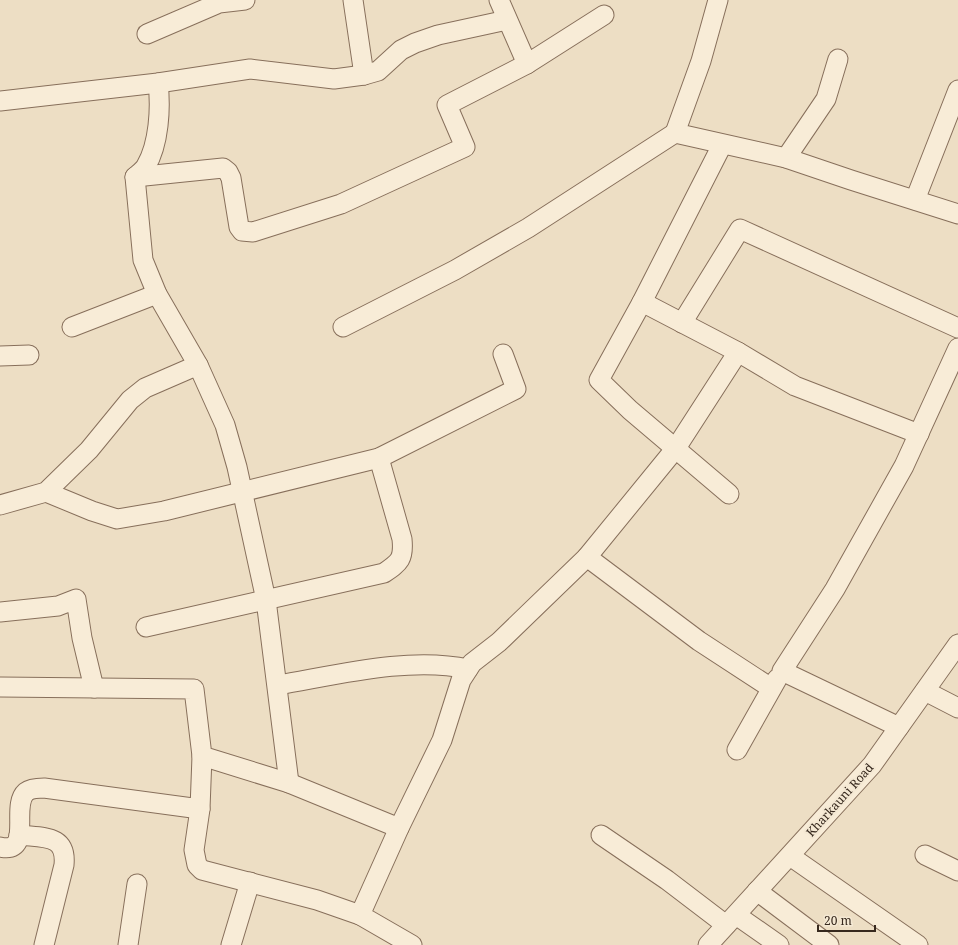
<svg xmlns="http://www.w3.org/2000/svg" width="958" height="945" font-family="'Noto Serif',serif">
	<rect width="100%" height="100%" fill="#eddec4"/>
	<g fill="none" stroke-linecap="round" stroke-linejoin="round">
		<!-- minor casing -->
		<g stroke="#876f5b" stroke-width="21">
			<g id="minor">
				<polyline points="353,0 364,75"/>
				<polyline points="499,0 527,64 604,15"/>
				<polyline points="718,0 701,61 675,133 786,158 851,180 958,214"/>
				<polyline points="147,34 219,3 245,0"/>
				<path d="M158,83C161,108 159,144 146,166C144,170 138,174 135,177L143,260L157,294L198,365L225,425L237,467L266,600L289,783"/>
				<polyline points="0,101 158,83 250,69 334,79 364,75 378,71 401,50 415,43 438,35 507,20"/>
				<polyline points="722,145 642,302 599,380 630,410 729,494"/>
				<polyline points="786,158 826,99 838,59"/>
				<polyline points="135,177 223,168 228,172 231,178 239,227 242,231 253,232 341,204 465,147 447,105 527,64"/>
				<polyline points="915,200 958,90"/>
				<polyline points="642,302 738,352 795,386 919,434"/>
				<polyline points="682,323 740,229 958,328"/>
				<polyline points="72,327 157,294"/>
				<polyline points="343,327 455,270 528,228 675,133"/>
				<polyline points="0,356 29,355"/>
				<polyline points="46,492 92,511 117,519 164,511 379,458 516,389 503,354"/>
				<polyline points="0,505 46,492 89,450 130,400 145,388 198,365"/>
				<polyline points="587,557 676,448 738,352"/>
				<polyline points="0,612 58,606 76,599 82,638 94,688"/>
				<path d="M146,627L384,573C400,562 404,559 402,539L379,458"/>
				<path d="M278,685C337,675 410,656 468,669"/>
				<polyline points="0,687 194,689 202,756 289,783 399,828"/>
				<polyline points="925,691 958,708"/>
				<polyline points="899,727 782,671 835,589 904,466 958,348"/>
				<polyline points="737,750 777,679"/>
				<polyline points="200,809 194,850 197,865 202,870 317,900 360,915"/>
				<path d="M19,835C43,838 67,834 64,865L44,945"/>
				<polyline points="601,835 667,880 726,925"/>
				<path d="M0,847C34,854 10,806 26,792C31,788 39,788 44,788L200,809L202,756"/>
				<polyline points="925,855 958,871"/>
				<polyline points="790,856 918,945"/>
				<polyline points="757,891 829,945"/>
				<polyline points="736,915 779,945"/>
				<polyline points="128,945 137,884"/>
				<polyline points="231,945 250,882"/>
				<polyline points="412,945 360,915 399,828 442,740 461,680 472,663 499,642 587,557 699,641 771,688"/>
				<polyline points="708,945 872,765 958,644"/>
			</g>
		</g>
		<!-- minor -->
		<use href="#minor" stroke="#f8ecd7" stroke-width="19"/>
	</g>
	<g text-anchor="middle" stroke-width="4" stroke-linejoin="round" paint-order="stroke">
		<!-- street labels -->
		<g font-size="12" fill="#37291e" stroke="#f4e8d3">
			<text transform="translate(840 800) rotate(-48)" y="4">Kharkauni Road</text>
		</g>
	</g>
	<!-- scale -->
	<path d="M818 925v6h57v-6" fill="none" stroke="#37291e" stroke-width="2"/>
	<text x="824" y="925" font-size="12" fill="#37291e" stroke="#f4e8d3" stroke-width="3" paint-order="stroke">20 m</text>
</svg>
